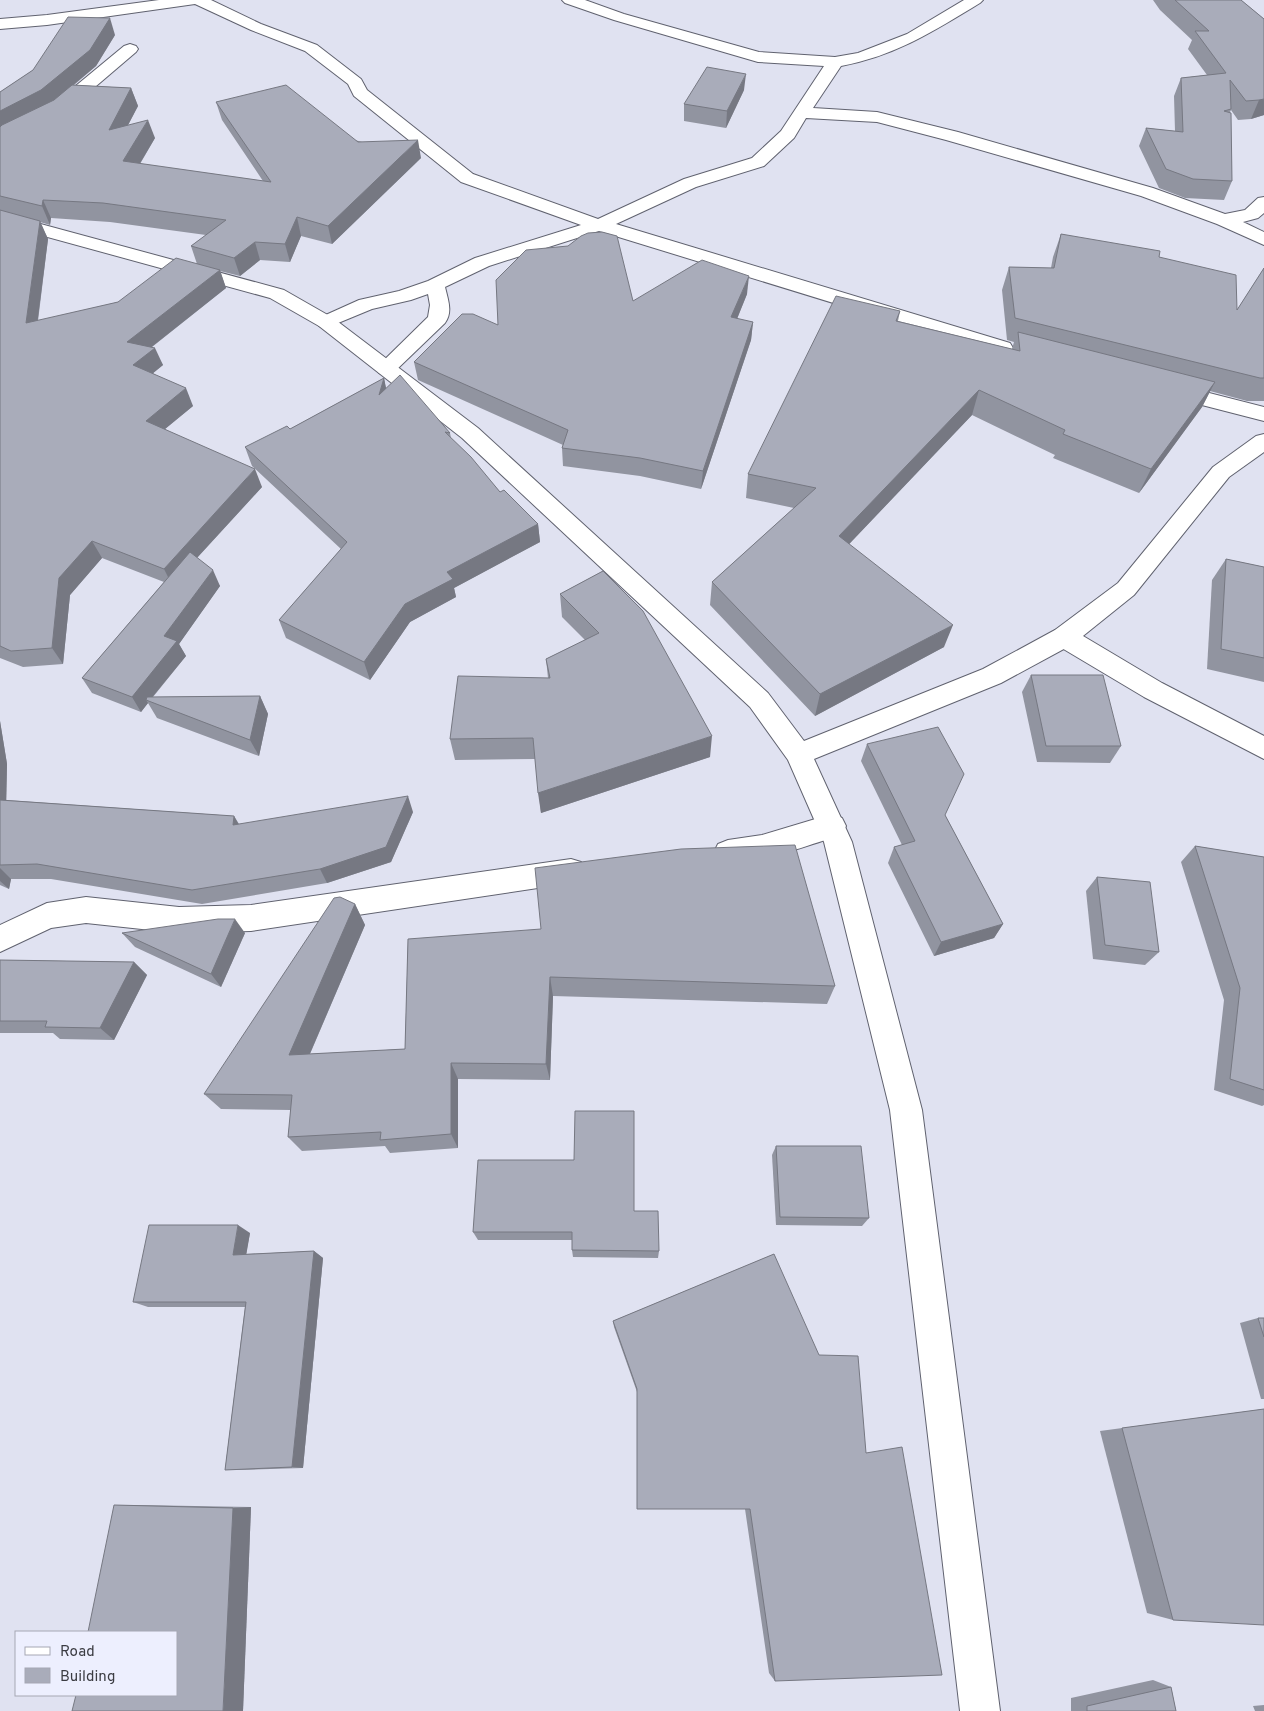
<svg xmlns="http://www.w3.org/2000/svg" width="1264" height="1711" font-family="Overpass,sans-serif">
	<rect width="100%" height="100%" fill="#e0e2f1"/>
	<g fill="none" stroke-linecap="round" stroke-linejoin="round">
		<!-- street casing -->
		<g stroke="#60626f" stroke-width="2">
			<g id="street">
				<path d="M159,0H211L261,24L317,45L361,79L367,90L473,174L598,219L684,179L752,158L781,131L824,66L758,62L614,20L565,3L562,0H585L624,14L759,52L835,57L858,53L907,34L964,0H983L980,3C934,31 895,56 841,66L813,108L877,112L958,132L1153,188L1225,214L1245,210L1258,198L1264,197V213L1258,218L1243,222L1264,232V245L1217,224L1141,196L946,140L877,122L806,118L794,138L764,166L696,187L616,224L1010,343L1013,348L1010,353L1003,354L996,353L599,231L489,266L445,287C448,300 453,312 445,323L393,373L386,375L379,373L376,368L428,317L430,305L428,294L411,300L372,309L326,328L319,326L316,322L319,318L359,300L399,291L428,281L475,258L581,225L461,182L354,96L348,84L305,51L251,30L195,4L47,25L0,29V19L47,15Z"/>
				<polygon points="130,44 136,46 138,49 136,52 61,116 0,146 0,134 49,108 124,46"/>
				<polygon points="1170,383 1264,407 1264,421 1163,395 1160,390 1163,385"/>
				<polygon points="1064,628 1073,630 1162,683 1264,736 1264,759 1144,697 1055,644 1052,637 1055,630"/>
				<path d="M832,814L842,818L846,826L842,834L832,838C804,846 745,870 718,860L714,852L718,844L728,840L762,835Z"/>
				<polygon points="571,859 581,862 585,871 581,880 571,883 251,931 179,933 86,923 51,928 0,952 0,925 47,903 86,897 179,907 251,905"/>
			</g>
		</g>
		<!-- secondary casing -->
		<g stroke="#60626f" stroke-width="2">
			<polygon id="secondary" points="0,213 284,290 333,318 478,428 768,693 804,741 983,669 1055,630 1118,583 1213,467 1256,436 1264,434 1264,452 1229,477 1134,595 1073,644 1001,683 814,759 852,842 922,1110 1000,1711 960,1711 890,1110 824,842 788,760 750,707 462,438 319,326 270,298 0,224"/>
		</g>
		<!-- street -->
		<use href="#street" fill="#fff" fill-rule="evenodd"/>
		<!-- secondary -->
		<use href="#secondary" fill="#fff" fill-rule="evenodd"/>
	</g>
	<!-- wall -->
	<g fill="#9194a0" fill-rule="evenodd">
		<polygon points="1153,0 1241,0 1264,19 1264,115 1251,119 1238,120 1231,110 1230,112 1232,181 1224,200 1185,198 1159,188 1139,146 1146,128 1175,131 1174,96 1181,78 1207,75 1188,49 1192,40 1160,10"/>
		<path d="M115,35L96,66L74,85L131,88L138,106L128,125L155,138L140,164L263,181L222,120L216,102L421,158L332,244L301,236L290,262L260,260L240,276L220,271L226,288L152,347L163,365L153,373L193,406L165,429L262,487L197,558L220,586L179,644L186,656L153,697L260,696L268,714L259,756L157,718L148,703L141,712L92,693L82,678L164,582L102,558L70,595L63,664L23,667L0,658V92L33,70ZM51,218L110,222L206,235L191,246L197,264L118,302L38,321L48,239L40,222L50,225Z"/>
		<polygon points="744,90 726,128 684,121 684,104"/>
		<polygon points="1061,234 1159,257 1237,310 1264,268 1264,401 1247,401 1210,391 1202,407 1139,493 1053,458 1055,455 972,415 849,544 944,647 815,716 710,605 712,582 794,508 746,498 748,474 900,311 898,321 1012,349 1014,342 1007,340 1002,290 1009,267 1051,268 1053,257"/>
		<polygon points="747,294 737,319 753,322 751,340 701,489 640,476 563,466 562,448 563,445 418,380 414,362 498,325 633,301"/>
		<polygon points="384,378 386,389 450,433 451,438 500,492 538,524 540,542 454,588 456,597 410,622 370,680 286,638 279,620 341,549 252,466 245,447 290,429"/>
		<polygon points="1226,559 1264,567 1264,682 1207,669 1212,580"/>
		<polygon points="603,571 710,757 541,813 535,759 455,760 450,739 548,678 546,659 585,640 562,617 560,594"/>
		<polygon points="1031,675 1121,746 1110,763 1037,762 1022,692"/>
		<polygon points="0,721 7,764 6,800 234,816 239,824 413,812 391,862 327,883 202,904 51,879 11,879 9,889 0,885"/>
		<polygon points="867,744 945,815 1003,924 994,938 934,956 888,863 894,847 902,845 861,761"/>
		<polygon points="1195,846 1264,857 1264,1105 1262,1106 1214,1090 1224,1000 1181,862"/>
		<polygon points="1097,877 1159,952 1145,965 1093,959 1086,891"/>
		<polygon points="355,904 365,925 310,1054 405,1049 408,939 835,986 827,1004 553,996 550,1080 458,1079 458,1148 390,1153 385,1146 302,1151 288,1137 291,1110 221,1109 204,1094"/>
		<polygon points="122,933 245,933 221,987 135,947"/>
		<polygon points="0,960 134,962 147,975 114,1040 60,1039 53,1033 0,1033"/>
		<polygon points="776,1146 869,1218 862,1226 776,1225 772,1155"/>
		<polygon points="634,1211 659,1251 658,1258 573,1257 572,1250 572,1240 478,1240 473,1232"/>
		<polygon points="250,1233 246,1254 314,1251 323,1258 303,1468 238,1470 225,1470 245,1307 148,1307 133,1302"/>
		<polygon points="774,1254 775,1681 769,1673 745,1509 637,1392 614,1327 613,1321"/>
		<polygon points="1258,1318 1264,1318 1264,1399 1261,1399 1240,1323"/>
		<polygon points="1264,1409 1173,1620 1147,1613 1100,1431"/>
		<polygon points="114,1505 138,1505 251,1507 243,1711"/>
		<polygon points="1153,1680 1171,1687 1176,1711 1071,1711 1071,1698"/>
		<polygon points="1264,1705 1264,1711 1255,1711 1253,1706"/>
	</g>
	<!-- shaded-wall -->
	<g fill="#767882">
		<polygon points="110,18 115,35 96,66 48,106 0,132 0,111"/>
		<polygon points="746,74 744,90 726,128 727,111"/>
		<polygon points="131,88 138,106 116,148 109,130"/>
		<polygon points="1264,99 1264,115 1251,119 1259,100"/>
		<polygon points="148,120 155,138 130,180 123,161"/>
		<polygon points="418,140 421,158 332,244 328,226"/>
		<polygon points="43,200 51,218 50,225 42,206"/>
		<polygon points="297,217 301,236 290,262 285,244"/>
		<polygon points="40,221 48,239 35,341 26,323"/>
		<polygon points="255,242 260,260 240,276 234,258"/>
		<polygon points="220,270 226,288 135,360 127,342"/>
		<polygon points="749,276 747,294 730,336 731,317"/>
		<polygon points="753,322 751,340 701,489 703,471"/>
		<polygon points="155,348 163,365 141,383 133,365"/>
		<polygon points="384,378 388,398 379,395"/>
		<polygon points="1215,382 1202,407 1139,493 1151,469"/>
		<polygon points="186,388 193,406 154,438 146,421"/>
		<polygon points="979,390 972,415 834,560 839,536"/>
		<polygon points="255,469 262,487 172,585 164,569"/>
		<polygon points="538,524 540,542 454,588 456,597 410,622 370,680 364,662 405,604 447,572"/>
		<polygon points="92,541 102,558 70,595 63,664 52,648 59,578"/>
		<polygon points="213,570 220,586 179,644 186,656 149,701 146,700 148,703 141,712 132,697 164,636"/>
		<polygon points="953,625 944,647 815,716 820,694"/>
		<polygon points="260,696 268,714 259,756 250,740"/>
		<polygon points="0,721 7,764 6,815 0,809"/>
		<polygon points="712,736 710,757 541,813 538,793"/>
		<polygon points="408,796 413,812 391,862 327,883 320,869"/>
		<polygon points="234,816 243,832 233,825"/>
		<polygon points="0,868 11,879 9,889 0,881"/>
		<polygon points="355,904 365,925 302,1072 289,1055"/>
		<polygon points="235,919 245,933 221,987 211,974"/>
		<polygon points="1003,924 994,938 934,956 941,942"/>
		<polygon points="134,962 147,975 114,1040 100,1028"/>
		<polygon points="550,977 553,996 550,1080 546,1064"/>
		<polygon points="451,1063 458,1079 458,1148 451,1134"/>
		<polygon points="238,1225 250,1233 245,1262 233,1255"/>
		<polygon points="314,1251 323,1258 303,1468 292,1467"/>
		<polygon points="251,1507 243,1711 223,1711 233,1508"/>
	</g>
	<!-- building -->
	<g fill="#a9acba" stroke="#767882">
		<polygon points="1175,0 1241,0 1264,19 1264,99 1259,100 1246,101 1230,80 1231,109 1224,111 1231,113 1232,181 1193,179 1166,169 1146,128 1183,132 1181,78 1226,73 1195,31 1209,31"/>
		<polygon points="68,17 110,18 90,50 41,90 0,111 0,92 33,70"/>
		<polygon points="707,67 746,74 727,111 684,104"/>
		<polygon points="72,85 131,88 109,130 148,120 123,161 271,182 216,102 286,85 358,142 418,140 328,226 297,217 285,244 255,242 234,258 191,246 226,220 103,203 43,200 42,206 0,196 0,127 2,125 54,100"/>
		<polygon points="0,210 40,221 26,323 118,302 176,258 220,270 127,342 155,348 133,365 186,388 146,421 255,469 164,569 92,541 59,578 52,648 11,651 0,646"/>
		<polygon points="602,232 617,236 633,301 702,260 749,276 731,317 753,322 703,471 640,458 562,448 568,430 414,362 462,314 473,314 498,325 496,280 526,250 568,246 581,236 588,233"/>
		<polygon points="1061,234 1160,251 1159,257 1236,275 1237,310 1264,268 1264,378 1260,378 1015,318 1009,267 1054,268"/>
		<polygon points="836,296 900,311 896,321 1020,351 1018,332 1215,382 1151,469 1063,434 1065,430 979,390 839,536 953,625 820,694 712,582 816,488 748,474"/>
		<polygon points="400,375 450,433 445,432 471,457 500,492 504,490 538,524 447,572 453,579 405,604 364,662 279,620 347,542 245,447 287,426 290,429 384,378 379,395"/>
		<polygon points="190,552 213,570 164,636 177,641 132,697 82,678"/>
		<polygon points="1226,559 1264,567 1264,658 1221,649"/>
		<polygon points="603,571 643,611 712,736 538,793 533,738 450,739 458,676 550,678 546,659 599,633 560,594"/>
		<polygon points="1031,675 1103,675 1121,746 1046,746"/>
		<polygon points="260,696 250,740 146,700 147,697"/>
		<polygon points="938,727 964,774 945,815 1003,924 941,942 894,847 915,841 867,744"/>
		<polygon points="408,796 386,847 320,869 192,890 37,864 0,865 0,800 234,816 233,825"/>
		<polygon points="795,845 835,986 550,977 546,1064 451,1063 451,1134 380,1140 381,1132 288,1137 292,1095 204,1094 334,898 340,897 355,904 289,1055 405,1049 408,939 541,929 535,868 681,849"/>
		<polygon points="1195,846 1264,857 1264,1090 1230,1079 1240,988"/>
		<polygon points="1097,877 1150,882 1159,952 1105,945"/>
		<polygon points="218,919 235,919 211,974 122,933"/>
		<polygon points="0,960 134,962 100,1028 45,1027 47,1021 0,1021"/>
		<polygon points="575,1111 634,1111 634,1211 658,1211 659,1251 572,1250 572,1232 473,1232 478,1160 574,1160"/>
		<polygon points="776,1146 861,1146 869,1218 780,1217"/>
		<polygon points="149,1225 238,1225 233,1255 314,1251 292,1467 225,1470 246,1302 133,1302"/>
		<polygon points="774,1254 819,1355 858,1356 866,1453 902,1447 942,1675 775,1681 750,1509 637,1509 637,1389 613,1321"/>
		<polygon points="1258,1318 1264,1318 1264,1337"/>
		<polygon points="1264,1409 1264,1625 1173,1620 1122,1428"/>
		<polygon points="114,1505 233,1508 223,1711 72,1711 76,1695 176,1695 176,1632 88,1632"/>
		<polygon points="1171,1687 1176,1711 1087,1711 1087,1706"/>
	</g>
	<!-- legend -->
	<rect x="15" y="1631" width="162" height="65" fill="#edeffe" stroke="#a6a7b3"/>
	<rect x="25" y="1647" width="25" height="8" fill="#ffffff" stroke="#a6a7b3"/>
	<text x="60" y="1656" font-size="15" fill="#3b3c42">Road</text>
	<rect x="25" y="1668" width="25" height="15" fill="#a9acba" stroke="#a6a7b3"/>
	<text x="60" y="1681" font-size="15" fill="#3b3c42">Building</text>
</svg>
